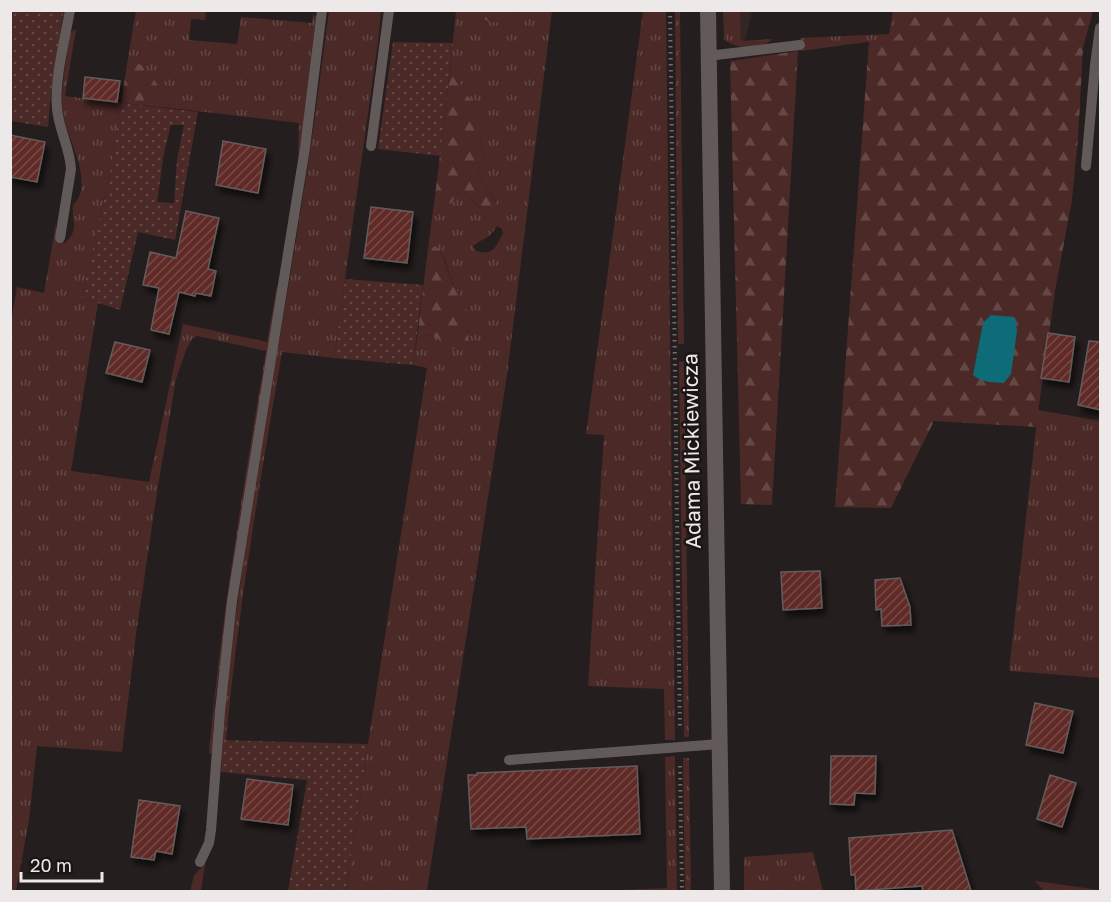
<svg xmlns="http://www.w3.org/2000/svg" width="1111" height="902" font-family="'Golos Text',sans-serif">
	<defs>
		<pattern id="grass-tufts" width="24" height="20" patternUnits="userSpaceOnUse" patternTransform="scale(1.5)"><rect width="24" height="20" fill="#4a2927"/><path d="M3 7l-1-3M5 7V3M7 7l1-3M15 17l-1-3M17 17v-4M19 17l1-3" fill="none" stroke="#644846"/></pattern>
		<pattern id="forest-firs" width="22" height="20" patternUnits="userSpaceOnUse" patternTransform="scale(1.5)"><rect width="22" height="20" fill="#4a2927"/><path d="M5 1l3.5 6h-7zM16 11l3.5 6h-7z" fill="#644846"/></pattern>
		<pattern id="garden-dots" width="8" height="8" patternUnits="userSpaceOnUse" patternTransform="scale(1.5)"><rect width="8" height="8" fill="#4a2927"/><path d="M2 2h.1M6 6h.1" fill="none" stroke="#644846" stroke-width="1.8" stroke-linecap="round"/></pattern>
		<pattern id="building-hatch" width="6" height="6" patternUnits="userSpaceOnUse" patternTransform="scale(1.5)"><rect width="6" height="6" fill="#612a28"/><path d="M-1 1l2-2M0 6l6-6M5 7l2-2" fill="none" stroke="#784947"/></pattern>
		<filter id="shadow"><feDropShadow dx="3.5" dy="6" stdDeviation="3" flood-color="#0009"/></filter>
	</defs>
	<rect width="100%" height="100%" fill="#251e1e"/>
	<!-- built -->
	<polygon fill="#322524" points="740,11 752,11 745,42 741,41"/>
	<!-- grass -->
	<g fill="url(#grass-tufts)" fill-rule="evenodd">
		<path d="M136,11H206L205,20L191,19L189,40L237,44L241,17L312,23L313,15L316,16L300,154L298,153L299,123L170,108C159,88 151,66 128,58Z"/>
		<path d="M329,11H381L378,42L334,358L282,352C260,481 238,610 226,740H222C238,561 273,385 301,209C312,143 320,77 329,11Z"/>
		<path d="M456,11H478V16C490,25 500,19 513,14L512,11H552L507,375L427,890L465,891L346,892L368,744L427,368L413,365L417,339C431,332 438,335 448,347L470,340L468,332L470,327C468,316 465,305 459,294C457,290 454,286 452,282C447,270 446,254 435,246L428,248L435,196L451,204L458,192H465L479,208L496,202L482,183L478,170L485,157L480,146L482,134L468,97L462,90L458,76L450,71ZM497,226L502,229L503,233C496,247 493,256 476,251L473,246C483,238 490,239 497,226Z"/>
		<polygon points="643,11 666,11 675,740 665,740 664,689 588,686 604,435 586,434"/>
		<polygon points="675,11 680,11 684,344 678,344"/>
		<path d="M723,11H740L741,41L773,39C760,50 736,50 724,39Z"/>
		<polygon points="893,11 919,11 896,38 801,51 800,38 889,34"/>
		<path d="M76,29L65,96L121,103L111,168L81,300L98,303L71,471L149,482L183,324L267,342L277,286L278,288L229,597L215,702L212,754L209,753C221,618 244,484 266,351L197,336L192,339L186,350L176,379L158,486L136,634L122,752L37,746L29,820L16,891L11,892V322L17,287L44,293L56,223L57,238L59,241L65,243C80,230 71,221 73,205C98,181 61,132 62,103C62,80 67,56 70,33Z"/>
		<polygon points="684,361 689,737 684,737 679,362"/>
		<polygon points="1038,410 1100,421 1100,678 1009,671"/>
		<polygon points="675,756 677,891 597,891 667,888 665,757"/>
		<polygon points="683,758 689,758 691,891 685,891"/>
		<polygon points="813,852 823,891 744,891 744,857"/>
		<polygon points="205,864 201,891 190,892 194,875"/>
		<polygon points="1035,881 1100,890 1100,891 1044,891"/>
	</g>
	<!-- forest -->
	<g fill="url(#forest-firs)">
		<path d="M478,11H512L513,14L511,21C501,24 487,23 478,16Z"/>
		<polygon points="919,11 1093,11 1083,48 1078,138 1072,200 1055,291 1036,427 934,421 891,508 835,507 869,41 896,37"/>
		<polygon points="798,51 772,505 741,504 730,61"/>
		<path d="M128,58C151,66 159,88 170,108L121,103Z"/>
		<path d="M450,71L458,75L462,90L476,105L482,118V134L480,146L485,157L478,170L482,183L499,207C495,213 490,213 483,212L465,192H458L451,204L435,196Z"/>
		<path d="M435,246L439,249L442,254L452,283L460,295L466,310L476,323L475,327H470L468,332L470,347L467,351C461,350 452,350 447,346C435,337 433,331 417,339L428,248Z"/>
	</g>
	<!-- garden -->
	<g fill="url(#garden-dots)" fill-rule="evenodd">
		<polygon points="12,11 64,11 51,92 48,127 11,121 10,20"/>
		<polygon points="393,42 453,43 440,156 378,149"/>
		<path d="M121,103L198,112L175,240L138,232L120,310L98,303L81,300L111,168ZM171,125H184L177,159L174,203L157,202L164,153Z"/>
		<polygon points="345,279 423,285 413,365 334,358"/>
		<polygon points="222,740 368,744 346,891 288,891 307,780 221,772"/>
	</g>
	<!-- water -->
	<path fill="#0d6c77" d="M991,315L1014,317L1016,322L1017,331L1011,374L1004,383C994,382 981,383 973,375L983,323Z"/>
	<!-- building -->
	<g fill="url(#building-hatch)" stroke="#645c5b" stroke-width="1.5" filter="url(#shadow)">
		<polygon points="85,77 120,81 117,102 83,98"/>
		<polygon points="10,135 45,142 37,182 10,177"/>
		<polygon points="223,141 266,149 258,193 216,185"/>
		<polygon points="371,207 413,212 407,263 364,258"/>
		<polygon points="186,211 219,218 208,269 216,271 211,296 196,293 195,296 179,292 169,334 151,330 159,288 143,285 150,252 176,258"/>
		<polygon points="1048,333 1075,337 1069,382 1041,378"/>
		<polygon points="1089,341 1101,342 1101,410 1078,405"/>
		<polygon points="115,342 150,350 142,382 106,373"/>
		<polygon points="820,571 822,608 783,610 781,572"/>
		<polygon points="900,578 910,607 911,625 882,626 881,609 876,610 875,580"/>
		<polygon points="1035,703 1073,711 1063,753 1026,745"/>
		<polygon points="831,756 876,756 875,794 855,793 854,805 830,804"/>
		<polygon points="637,766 640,834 527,839 526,827 471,829 468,775 477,775 477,773"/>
		<polygon points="1050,775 1076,783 1062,827 1037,819"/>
		<polygon points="247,779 293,785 288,825 241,819"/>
		<polygon points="139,800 180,806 172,854 156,851 154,860 131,857"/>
		<polygon points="952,830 971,891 923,891 922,886 856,891 855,875 851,875 849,838"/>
	</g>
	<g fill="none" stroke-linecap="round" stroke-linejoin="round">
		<!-- path -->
		<g stroke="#736d6d" stroke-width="4" stroke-dasharray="1.5 4.5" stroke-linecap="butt">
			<polyline points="670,10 680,729"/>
			<polyline points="680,766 682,892"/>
		</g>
		<!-- service -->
		<g stroke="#615a59" stroke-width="10">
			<polyline points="708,56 800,45"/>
			<polyline points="371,146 389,10"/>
			<polyline points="1086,166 1095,65 1100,28"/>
			<path d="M60,238L71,169C70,148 59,130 57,109C54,81 65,39 70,10"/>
			<polyline points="509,760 720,744"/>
			<polyline points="200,862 209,843 211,830 220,711 232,601 305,148 322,10"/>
		</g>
		<!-- tertiary -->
		<polyline stroke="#615a59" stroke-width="16" points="708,10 722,892"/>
	</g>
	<g text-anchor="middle" stroke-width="5" stroke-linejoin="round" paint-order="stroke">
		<!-- street labels -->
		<g font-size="21" fill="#ede9e8" stroke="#1b1515">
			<text transform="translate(692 451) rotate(-91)" y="7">Adama Mickiewicza</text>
		</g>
	</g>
	<!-- border -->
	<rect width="1111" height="902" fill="none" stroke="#ede9e8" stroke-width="24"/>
	<!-- scale -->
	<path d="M21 872v9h81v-9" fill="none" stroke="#ede9e8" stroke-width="3"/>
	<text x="30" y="872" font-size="18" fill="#ede9e8" stroke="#1b1515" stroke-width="4.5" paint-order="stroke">20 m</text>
</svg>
